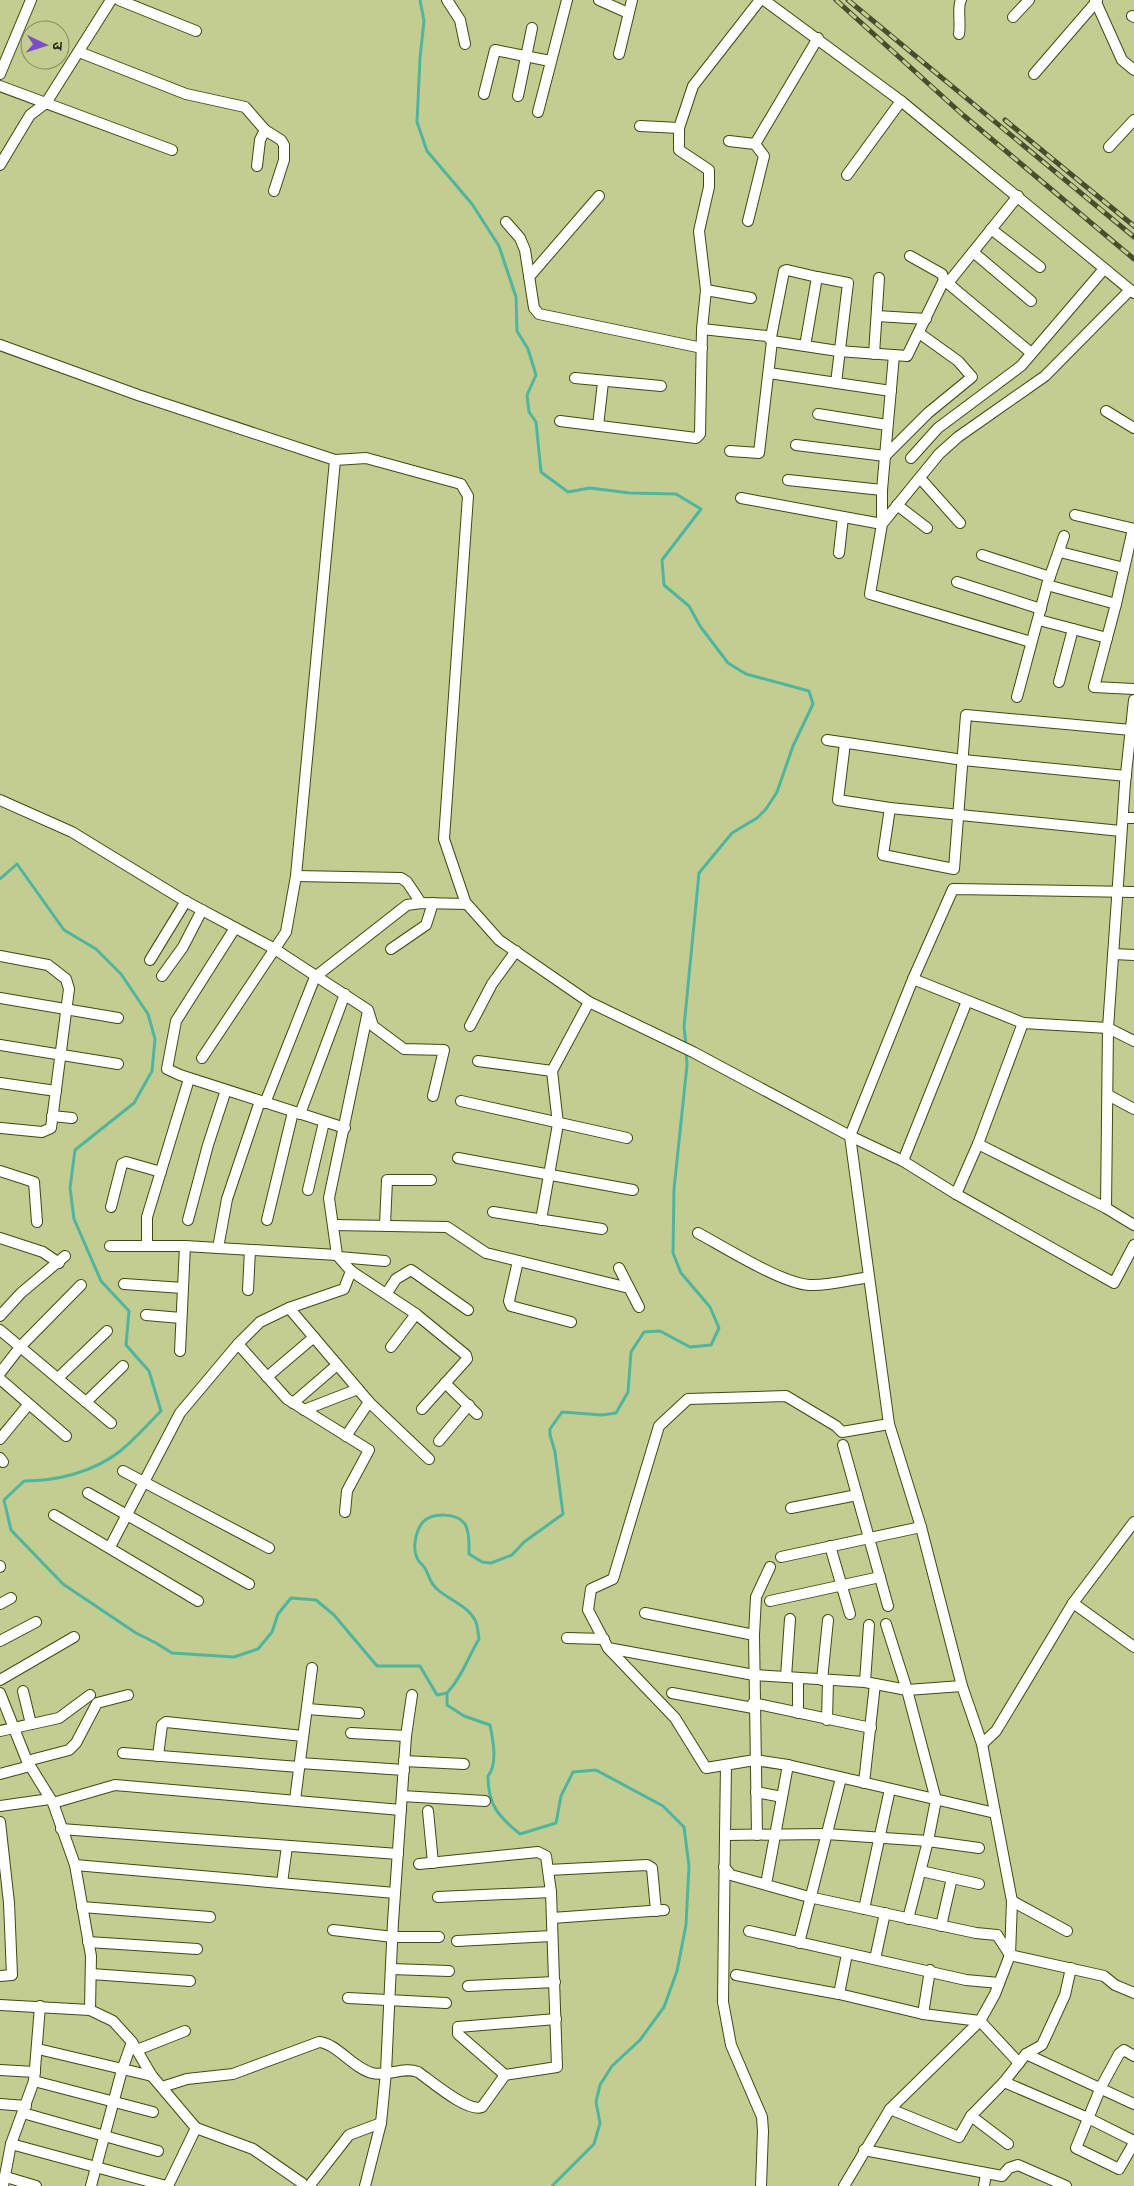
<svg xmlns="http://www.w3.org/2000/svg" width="1134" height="2186" font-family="'PT Sans','Noto Sans Devanagari',sans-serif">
	<rect width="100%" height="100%" fill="#c3cd92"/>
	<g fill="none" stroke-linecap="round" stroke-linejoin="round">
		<!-- stream -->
		<g stroke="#4fb59e" stroke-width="3">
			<polyline points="420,0 424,21 420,58 417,122 427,151 472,204 499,246 516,297 517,331 528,349 536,375 527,395 529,412 536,422 541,472 568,492 590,488 630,493 676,494 701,509 662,560 664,585 689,606 700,626 728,663 746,674 809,691 813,704 793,746 777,792 766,809 757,818 732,833 699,873 684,1027 686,1045"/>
			<path d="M0,879L17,864L64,930L96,949L121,974L148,1014L155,1039L152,1071L134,1103L75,1150L70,1188L74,1219L101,1281L129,1311L126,1345L149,1371L161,1411C147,1425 134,1440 119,1452C93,1472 57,1481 24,1481L4,1500L11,1530L63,1584L136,1633L156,1643L172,1653L234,1657L258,1649L272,1632L278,1614L291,1598L316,1600L334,1615L377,1666H420L437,1695L447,1693"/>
			<path d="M552,2186L594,2144L600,2123L596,2102L600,2085L612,2066L640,2040L664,2007L677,1971L686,1925L689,1866L684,1827L663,1806L596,1770L573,1772L561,1796L556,1823L520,1834C498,1816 488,1805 488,1776C498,1764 493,1740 490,1725L464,1716L447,1705V1693C462,1677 468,1657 479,1639C478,1634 478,1625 475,1620C467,1605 449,1600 437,1589C431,1584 429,1577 426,1570C424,1565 419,1563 417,1558C412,1548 416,1530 423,1522C433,1512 457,1513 465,1524C470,1532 469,1545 469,1554L482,1562L491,1563L512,1555L524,1542L563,1514L555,1452L550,1435V1429L562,1412L602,1415L616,1413L628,1392L631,1352L644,1332L660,1331L690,1347L711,1345L719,1328L710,1307L681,1273L673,1253L674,1189L687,1065L686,1051"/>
		</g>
		<!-- minor casing -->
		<g stroke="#42490f" stroke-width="12">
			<g id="minor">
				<polyline points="119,0 196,31"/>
				<polyline points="447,0 460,20 465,44"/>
				<polyline points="599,0 628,13"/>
				<polyline points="764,0 901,101 1134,293"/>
				<polyline points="1095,0 1122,60 1134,70"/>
				<polyline points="1132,16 1134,17"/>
				<polyline points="1013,17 1029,0"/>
				<path d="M959,34C961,23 957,7 961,0"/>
				<polyline points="79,52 186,94 245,107 265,130 281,140 284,145 284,160 274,191"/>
				<polyline points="619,54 632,0"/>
				<polyline points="0,74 31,0"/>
				<polyline points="1034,74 1097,1"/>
				<polyline points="0,86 172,150"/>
				<polyline points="484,94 495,50 550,61"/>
				<polyline points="518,96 532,28"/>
				<polyline points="538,112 567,0"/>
				<polyline points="640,126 679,128"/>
				<polyline points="729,141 755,144"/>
				<polyline points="1109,147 1134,120"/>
				<polyline points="0,165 30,115 46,103 111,0"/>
				<polyline points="257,166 260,140 265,130"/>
				<polyline points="847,175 901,101"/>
				<polyline points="748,221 764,156 755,144 818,38"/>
				<polyline points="506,222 520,238 525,250 534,308 539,314 702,348"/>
				<polyline points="991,229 1040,267"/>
				<polyline points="973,252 1031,301"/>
				<polyline points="910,256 942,274 944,280 1030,352"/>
				<polyline points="529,277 599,196"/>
				<polyline points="948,283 1018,196"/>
				<polyline points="706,290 751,298"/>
				<polyline points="877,316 926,319"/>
				<polyline points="702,329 767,336 772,341 838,351 907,356 944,280"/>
				<polyline points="771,337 784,271 787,270 817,277"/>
				<polyline points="0,345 138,395 335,460 296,876 286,932 202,1058"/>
				<polyline points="805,346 817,277 848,283 836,383"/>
				<polyline points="874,354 879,278"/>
				<polyline points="894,355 882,490 882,524 870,594 1031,642"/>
				<polyline points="769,373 891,391"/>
				<polyline points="575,378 661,386"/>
				<polyline points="1106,411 1134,428"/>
				<polyline points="818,414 887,425"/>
				<polyline points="560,421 696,438 700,434 702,329 706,290 699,231 709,187 709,170 679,150 679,128 693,86 760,0"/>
				<polyline points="598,426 603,382"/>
				<polyline points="796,445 885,456 928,413 972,377 958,361 919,333"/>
				<polyline points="730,451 759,453 772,341"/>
				<polyline points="911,458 938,428 1021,366 1104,269"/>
				<polyline points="335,460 366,458 461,484 468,496 444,839 466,904"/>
				<polyline points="920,478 960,523"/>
				<polyline points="788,480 882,490"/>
				<polyline points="741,498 882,524 939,454 958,437 1045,376 1130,290"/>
				<polyline points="897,505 927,528"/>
				<polyline points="1075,515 1134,529"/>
				<polyline points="1133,529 1116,604 1094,687 1134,689"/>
				<polyline points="1060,552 1124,568"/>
				<polyline points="839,553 843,517"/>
				<polyline points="982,555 1050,577"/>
				<polyline points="957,582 1041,609"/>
				<polyline points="1047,585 1116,604"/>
				<polyline points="1039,620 1107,638"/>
				<polyline points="1059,682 1073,629"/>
				<polyline points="1017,697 1047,585 1064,536"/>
				<polyline points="827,740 963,760 1126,776"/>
				<polyline points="845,743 838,800 890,808 1121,831"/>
				<polyline points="0,800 72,832 185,901 273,948 368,1010 373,1026 404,1049 444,1050 433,1096"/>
				<polyline points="890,808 883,855 954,869 966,715 1131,730"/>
				<polyline points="1123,818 1134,818"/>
				<polyline points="296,876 401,878 407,882 421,903"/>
				<polyline points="235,928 176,1021 167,1069 180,1075 345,1128"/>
				<polyline points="391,949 426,925 433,903"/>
				<polyline points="1113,954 1134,955"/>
				<polyline points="0,956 48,965 66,979 69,989 51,1128 42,1132 1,1128"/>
				<polyline points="150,960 186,901"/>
				<polyline points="162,976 183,947 202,910"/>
				<polyline points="913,979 1023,1023 1108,1028 1134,1041"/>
				<polyline points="0,998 118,1018"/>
				<polyline points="368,1011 329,1198 337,1255 351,1271 416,1314 466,1355 467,1359 422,1409"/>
				<polyline points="470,1026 492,984 516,951"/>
				<polyline points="0,1045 118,1064"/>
				<polyline points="478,1061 552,1071"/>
				<polyline points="0,1083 56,1091"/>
				<polyline points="1108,1095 1134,1109"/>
				<polyline points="461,1101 627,1138"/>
				<polyline points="265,1103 315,977 407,905 421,903 467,904 499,940 589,1002 693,1052 850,1136 903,1161 956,1194 1114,1283 1134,1245"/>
				<polyline points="300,1114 345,994"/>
				<polyline points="52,1116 72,1118"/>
				<polyline points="978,1144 1106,1208 1134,1225"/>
				<polyline points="458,1158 633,1190"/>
				<polyline points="903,1161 967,1001"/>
				<polyline points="0,1171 34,1182 37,1222"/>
				<polyline points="308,1190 324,1122"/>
				<polyline points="956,1194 978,1144 1023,1023"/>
				<polyline points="111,1207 122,1164 126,1162 161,1172"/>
				<polyline points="1106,1208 1108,1028 1125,783 1134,700"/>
				<polyline points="493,1212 602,1229"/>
				<polyline points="188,1220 208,1145 226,1090"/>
				<polyline points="267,1220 293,1112"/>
				<polyline points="541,1220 558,1124 552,1071 589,1002"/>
				<polyline points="333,1225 447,1227 486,1253 629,1288"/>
				<polyline points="385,1225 387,1180 431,1180"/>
				<path d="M698,1233C724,1247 781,1283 809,1285C828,1286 850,1280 869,1277"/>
				<polyline points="0,1238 43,1252 59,1263"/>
				<polyline points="110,1246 185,1246 337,1255"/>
				<polyline points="147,1246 147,1217 189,1079"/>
				<polyline points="218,1248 227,1199 260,1101"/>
				<polyline points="339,1257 385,1261"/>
				<polyline points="518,1261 509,1301 511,1306 571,1322"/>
				<polyline points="619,1268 639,1307"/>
				<polyline points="124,1284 183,1288"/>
				<polyline points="248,1290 250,1250"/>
				<polyline points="387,1293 396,1279 411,1270 468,1310"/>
				<polyline points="289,1308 369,1402 429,1459"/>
				<polyline points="146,1315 181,1318"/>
				<polyline points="0,1316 21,1293 65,1256"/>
				<polyline points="0,1330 111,1423"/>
				<polyline points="238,1344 287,1399 369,1450 347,1491 345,1512"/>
				<polyline points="391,1347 416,1314"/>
				<polyline points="180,1351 185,1246"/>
				<polyline points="0,1373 21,1346 81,1285"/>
				<polyline points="267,1377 314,1337"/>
				<polyline points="58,1378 107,1331"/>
				<polyline points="0,1379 66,1436"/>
				<polyline points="445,1383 477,1414"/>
				<polyline points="86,1402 123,1366"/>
				<polyline points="293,1403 337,1365"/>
				<polyline points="304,1410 358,1389"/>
				<polyline points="889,1424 842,1432 836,1426 786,1396 688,1399 659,1426 613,1579 591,1589 588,1610 608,1648 675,1718 706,1768 755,1760 788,1765 995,1813"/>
				<polyline points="346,1436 369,1402"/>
				<polyline points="0,1439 28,1405"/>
				<polyline points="439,1441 469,1405"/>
				<polyline points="843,1445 888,1606"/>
				<polyline points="0,1458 3,1462"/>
				<polyline points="123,1471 269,1548"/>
				<polyline points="88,1493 249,1584"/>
				<polyline points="791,1508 857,1495"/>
				<polyline points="54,1515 198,1601"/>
				<polyline points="830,1546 850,1614"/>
				<polyline points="110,1547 180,1413 238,1344 260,1322 289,1308 344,1289 351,1271"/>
				<polyline points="781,1557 921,1527"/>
				<polyline points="0,1567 0,1566"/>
				<polyline points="770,1601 880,1577"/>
				<polyline points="1073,1603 1134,1647"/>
				<polyline points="0,1604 11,1598"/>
				<polyline points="645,1613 754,1635"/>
				<polyline points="886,1624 907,1690 936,1800 928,1841 908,1919"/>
				<polyline points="567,1638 604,1639"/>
				<polyline points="0,1641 36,1622"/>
				<polyline points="608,1648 754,1675 865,1682 907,1690 962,1686"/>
				<polyline points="786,1677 790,1619"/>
				<polyline points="0,1680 74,1637"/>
				<polyline points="822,1680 828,1620"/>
				<polyline points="865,1682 869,1625"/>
				<polyline points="23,1691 31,1724"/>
				<polyline points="0,1693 27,1761 53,1803 75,1865 91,1956 90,2010"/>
				<polyline points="672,1693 753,1708"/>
				<polyline points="753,1703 871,1728"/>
				<polyline points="307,1709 359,1713"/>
				<polyline points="798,1713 798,1678"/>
				<polyline points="827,1720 828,1680"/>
				<polyline points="0,1731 59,1718 90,1695"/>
				<polyline points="351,1733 406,1736"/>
				<polyline points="982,1744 996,1731 1073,1603 1134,1522"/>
				<polyline points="123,1753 299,1767"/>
				<polyline points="158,1756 162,1725 166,1722 303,1736"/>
				<polyline points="27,1761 69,1750 76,1743 97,1703 128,1695"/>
				<polyline points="404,1761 464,1764"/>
				<polyline points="300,1763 404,1770"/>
				<polyline points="726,1765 725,1835 826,1834 928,1841 979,1848"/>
				<polyline points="0,1774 30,1766"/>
				<polyline points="864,1783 875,1684"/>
				<polyline points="756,1792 782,1797"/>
				<polyline points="402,1796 485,1801"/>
				<polyline points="295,1800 312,1668"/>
				<polyline points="53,1803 115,1785 401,1810"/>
				<polyline points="0,1806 50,1799"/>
				<polyline points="428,1811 433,1863"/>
				<polyline points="0,1822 9,1903 12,1975 0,1976"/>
				<polyline points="61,1829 398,1854"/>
				<polyline points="725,1835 723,2002 731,2045 762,2117 763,2131 761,2186"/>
				<polyline points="757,1835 754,1635 756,1597 770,1567"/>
				<polyline points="75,1865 395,1893"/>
				<polyline points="724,1867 731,1875 809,1897 976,1933 997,1935"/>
				<polyline points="548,1870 647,1865 652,1868 656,1911"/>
				<polyline points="921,1871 979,1884"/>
				<polyline points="767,1879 788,1765"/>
				<polyline points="282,1883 287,1846"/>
				<polyline points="438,1897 551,1892"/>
				<polyline points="1012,1901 1067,1931"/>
				<polyline points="82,1907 210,1917"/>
				<polyline points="864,1909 890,1789"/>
				<polyline points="552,1918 664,1910"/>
				<polyline points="941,1926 952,1878"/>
				<polyline points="333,1930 393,1937 439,1937"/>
				<polyline points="749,1931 966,1980 999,1983"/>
				<polyline points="997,1935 1010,1955 1104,1976 1115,1985 1134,1993"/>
				<polyline points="457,1941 552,1936"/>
				<polyline points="88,1942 197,1949"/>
				<polyline points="799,1943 841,1778"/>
				<polyline points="875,1959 885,1913"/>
				<polyline points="391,1969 449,1971"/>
				<polyline points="91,1974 190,1981"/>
				<polyline points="736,1975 839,1994 923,2014 980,2021 1019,2063"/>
				<polyline points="468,1986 555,1982"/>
				<polyline points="839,1994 847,1954"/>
				<polyline points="348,1998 446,2003"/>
				<polyline points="0,2005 90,2010 113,2021 132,2042 152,2076 196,2128 168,2186"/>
				<polyline points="923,2014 930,1970"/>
				<polyline points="38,2049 152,2076"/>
				<polyline points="137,2050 185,2031"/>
				<polyline points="1026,2054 1134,2104"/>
				<polyline points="1134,2056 1124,2050 1119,2054 1101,2087 1076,2148 1119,2169 1134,2143"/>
				<polyline points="0,2070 35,2072"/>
				<polyline points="505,2075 458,2034 458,2027 556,2019"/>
				<polyline points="34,2081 153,2112"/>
				<polyline points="1004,2082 1088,2118 1134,2141"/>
				<path d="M162,2087L187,2079L233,2074L319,2042C336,2043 353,2068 372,2073C388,2077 403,2066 418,2072C431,2081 468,2113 482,2107L505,2075L557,2067L551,1892L546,1856L538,1852L419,1864"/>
				<polyline points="0,2104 26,2106"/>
				<polyline points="890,2109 959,2137 971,2116 1004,2082 1026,2054 1042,2045 1065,1995 1071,1968"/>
				<polyline points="23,2113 158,2151"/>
				<polyline points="971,2116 1008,2144"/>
				<polyline points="196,2128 253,2149 302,2183 302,2186"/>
				<polyline points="11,2144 166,2186"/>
				<polyline points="864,2150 1002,2176 1009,2168 1018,2165 1066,2186"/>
				<polyline points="6,2177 36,2186"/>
				<polyline points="310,2185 349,2135 381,2123"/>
				<polyline points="3,2186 11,2144 34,2081 40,2006"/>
				<polyline points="91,2186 122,2070 132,2042"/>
				<polyline points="365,2186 381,2123 386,2072 393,1922 406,1736 412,1695"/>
				<polyline points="844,2186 890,2109 980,2021 995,1994 1010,1955 1012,1901 982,1744 962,1686 921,1527 889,1424 850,1136 913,979 953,889 1134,892"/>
				<polyline points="984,2186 986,2174"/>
			</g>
		</g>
		<!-- minor -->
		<use href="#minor" stroke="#fff" stroke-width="10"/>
		<!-- rail casing -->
		<g stroke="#474d2d" stroke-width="5">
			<g id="rail">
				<polyline points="836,0 963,115 1134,259"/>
				<polyline points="848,0 1134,237"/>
				<polyline points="1005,120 1134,226"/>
			</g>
		</g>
		<!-- rail -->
		<use href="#rail" stroke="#c3cd92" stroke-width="3" stroke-dasharray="9" stroke-linecap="butt"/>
	</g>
	<!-- north arrow -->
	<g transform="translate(45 45) rotate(94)"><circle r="24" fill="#c3cd92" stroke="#848b5e"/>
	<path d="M0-4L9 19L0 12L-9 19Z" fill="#7a4fc8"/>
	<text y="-8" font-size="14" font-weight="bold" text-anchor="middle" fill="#252911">उ</text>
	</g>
</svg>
